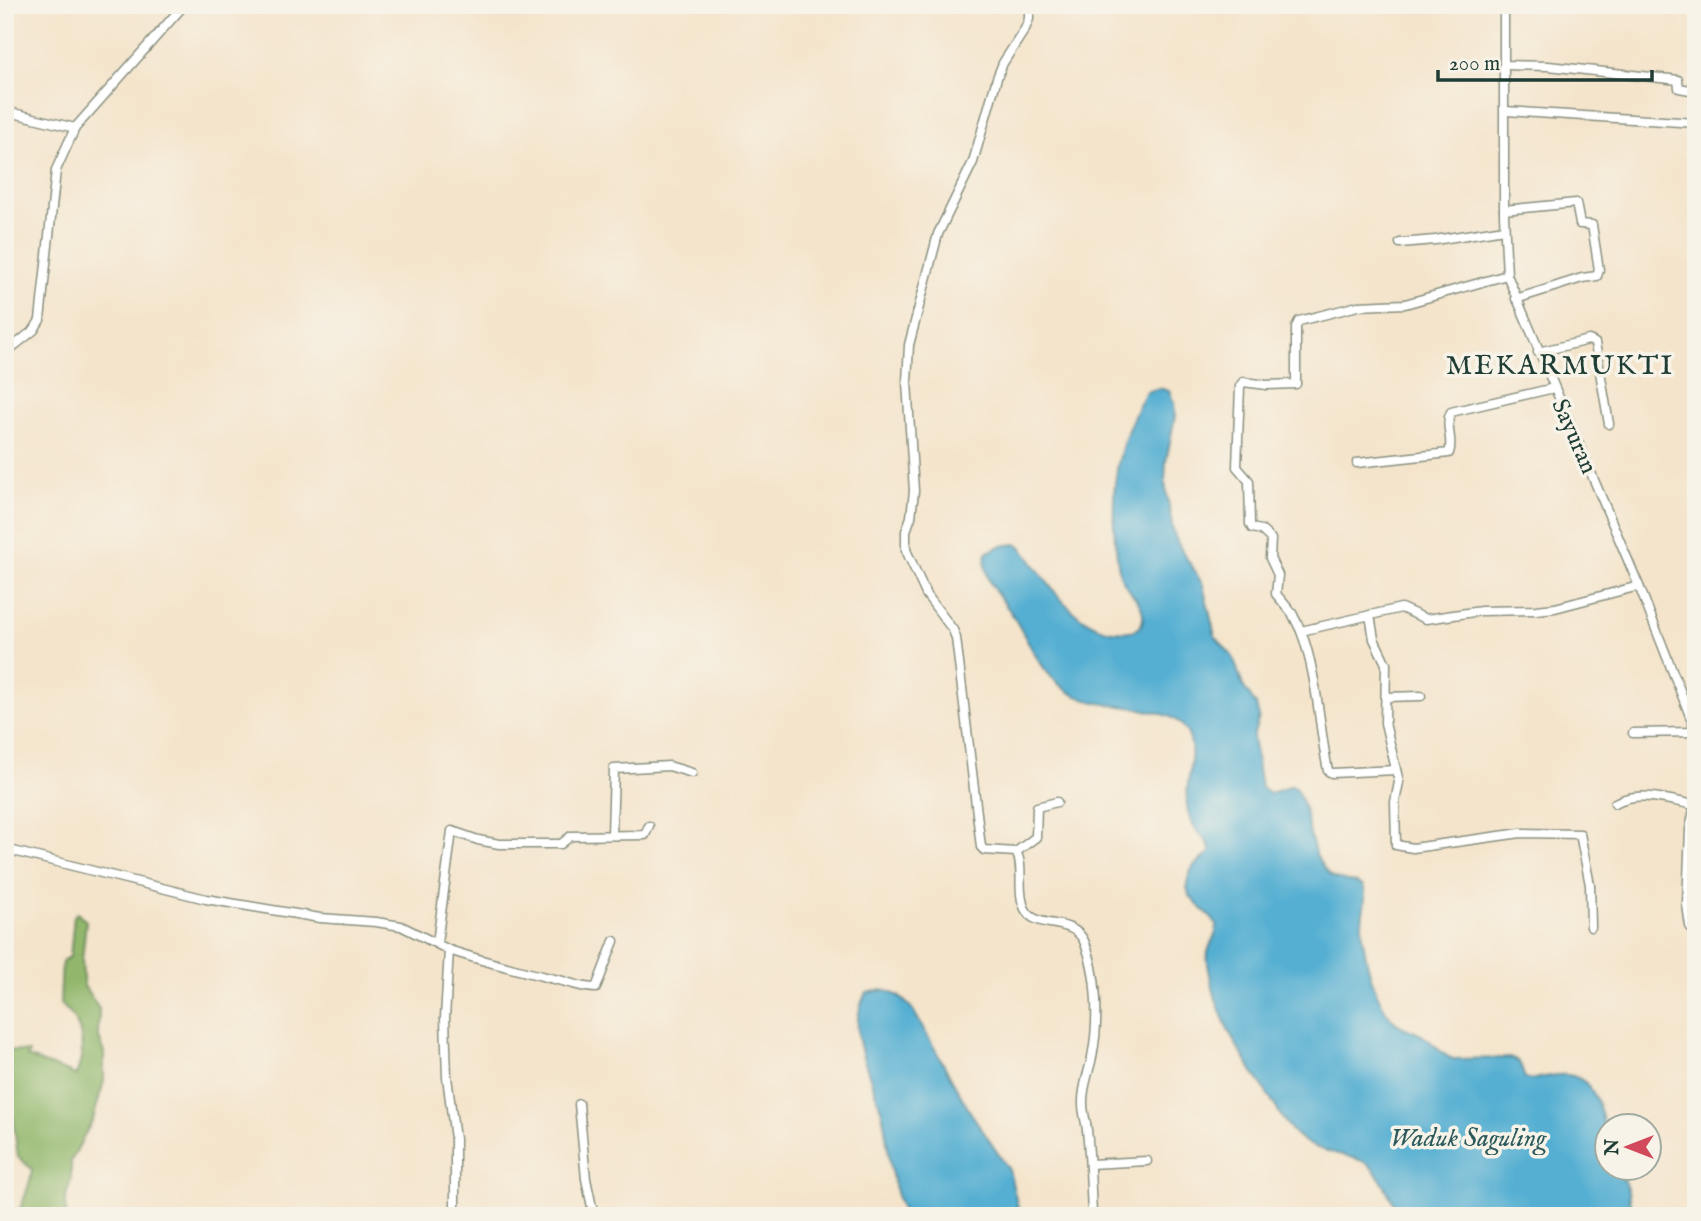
<svg xmlns="http://www.w3.org/2000/svg" width="1701" height="1221" font-family="'IM FELL English',serif">
	<rect width="100%" height="100%" fill="#f7f3e8"/>
	<filter id="ink" filterUnits="userSpaceOnUse"><feTurbulence type="fractalNoise" baseFrequency=".0143" numOctaves="2"/><feDisplacementMap in="SourceGraphic" scale="14" xChannelSelector="R" yChannelSelector="G"/><feConvolveMatrix kernelMatrix="1 2 1 2 8 2 1 2 1" color-interpolation-filters="sRGB"/></filter>
	<filter id="wash" filterUnits="userSpaceOnUse"><feTurbulence type="fractalNoise" baseFrequency=".00686" numOctaves="4" result="noise"/><feDisplacementMap in="SourceGraphic" scale="28" xChannelSelector="R" yChannelSelector="G"/><feGaussianBlur stdDeviation="1.57" result="paint"/><feColorMatrix in="noise" values="0 0 0 0 0 0 0 0 0 0 0 0 0 0 0 0 0 1.4 0 .05"/><feComposite in="paint" operator="in"/></filter>
	<g filter="url(#wash)">
		<rect width="100%" height="100%" fill="#f4e4cb"/>
		<!-- forest -->
		<path fill="#92b76c" stroke="#587a50" stroke-width="2" d="M77,913L86,921L82,960L83,980L84,986L99,1009L98,1034L104,1053V1081L93,1119L71,1161V1180L66,1196V1216H16C23,1204 31,1181 32,1169L18,1157L13,1117L5,1116L7,1050L29,1052L27,1057L76,1075C87,1049 83,1021 60,1004L62,961L70,957L74,916Z"/>
		<!-- water -->
		<g fill="#55afd2" stroke="#3a7683" stroke-width="2">
			<path d="M1159,388L1169,391L1174,403L1175,416L1166,462L1165,483L1173,531L1178,544L1203,585L1215,636L1233,657L1243,686L1256,705L1259,717L1253,737L1261,788L1270,794L1290,786H1294C1312,812 1305,849 1328,873C1337,883 1352,878 1363,886C1368,898 1362,911 1362,924C1363,953 1373,999 1394,1021C1402,1029 1414,1030 1423,1036C1435,1043 1440,1055 1453,1059L1512,1058C1524,1063 1520,1069 1525,1078L1530,1080C1542,1078 1556,1073 1568,1075C1605,1079 1606,1141 1606,1168L1619,1169L1628,1191L1632,1216H1400C1391,1199 1383,1178 1369,1165C1356,1154 1319,1155 1300,1138C1287,1128 1279,1112 1271,1099C1241,1055 1216,1019 1208,964C1205,944 1218,939 1217,924C1202,905 1175,897 1193,867C1198,861 1206,857 1210,852C1210,841 1202,838 1196,830C1191,823 1188,814 1187,805C1184,779 1203,744 1180,723C1169,713 1150,711 1135,708C1115,705 1091,704 1073,694C1044,679 1031,646 1015,619C1000,593 982,586 986,553L1000,546L1016,544L1022,548C1048,582 1079,638 1130,631C1138,630 1142,627 1143,618C1145,603 1126,590 1121,577C1117,566 1117,552 1115,540C1110,484 1118,441 1146,392Z"/>
			<path d="M883,990C897,993 904,1000 913,1010L969,1110L1009,1170L1020,1216H905C889,1184 890,1151 883,1117C874,1077 843,1034 866,993Z"/>
		</g>
	</g>
	<g filter="url(#ink)">
		<g fill="none" stroke-linecap="round" stroke-linejoin="round">
			<!-- minor casing -->
			<g stroke="#8a9080" stroke-width="11">
				<g id="minor">
					<path d="M1029,5V19L1025,29L1003,63L997,78L973,162L938,234L909,345L907,382L914,491L911,517L906,531V550L926,594L953,630L956,638L981,847L984,850L1016,852C1025,866 1016,892 1025,909C1036,931 1072,916 1084,941C1098,973 1099,1023 1092,1057C1089,1072 1082,1088 1083,1104C1083,1113 1086,1121 1087,1130C1090,1158 1091,1187 1092,1216"/>
					<polyline points="1504,5 1504,215 1507,275 1639,586 1696,731"/>
					<polyline points="1504,65 1548,66 1670,79 1678,80 1679,88 1696,91"/>
					<polyline points="5,111 75,128"/>
					<polyline points="1505,111 1696,123"/>
					<polyline points="1504,210 1576,203 1580,224 1592,225 1599,270 1597,276 1582,278 1516,299"/>
					<polyline points="1400,243 1435,240 1504,229"/>
					<polyline points="1538,352 1589,340 1595,343 1609,424"/>
					<polyline points="5,353 34,330 40,320 56,170 75,128 184,5"/>
					<path d="M1357,463L1449,453C1454,439 1444,425 1451,412L1554,388"/>
					<polyline points="1370,615 1374,639 1386,664 1385,723 1399,782 1395,802 1396,845 1413,848 1521,833 1580,834 1590,885 1591,927"/>
					<polyline points="1301,631 1292,613 1276,594 1278,575 1270,558 1271,539 1261,530 1252,528 1250,524 1249,481 1237,467 1240,386 1243,382 1267,385 1296,384 1296,327 1299,321 1358,306 1405,304 1507,275"/>
					<polyline points="1386,697 1421,696"/>
					<polyline points="1633,733 1696,732"/>
					<path d="M1396,770L1332,773L1328,771C1319,726 1317,673 1301,631L1401,608L1426,619L1481,611L1536,610L1555,608L1639,586"/>
					<polyline points="1696,800 1690,829 1687,905 1690,926 1696,934"/>
					<path d="M1615,803C1639,790 1669,800 1694,805"/>
					<polyline points="612,834 614,769 669,766 692,773"/>
					<polyline points="5,849 206,899 320,918 376,922 401,926 449,950 445,1018 447,1077 455,1139 455,1216"/>
					<polyline points="1016,852 1036,837 1037,807 1057,802"/>
					<polyline points="437,943 452,831 478,840 499,844 561,844 571,836 645,835 649,826"/>
					<path d="M449,950C485,962 518,970 554,979C569,982 581,988 596,988L614,941"/>
					<polyline points="579,1104 586,1179 592,1207 592,1216"/>
					<polyline points="1090,1164 1147,1161"/>
				</g>
			</g>
			<!-- minor -->
			<use href="#minor" stroke="#fff" stroke-width="8"/>
		</g>
	</g>
	<g text-anchor="middle" stroke-width="7" stroke-linejoin="round" paint-order="stroke">
		<!-- street labels -->
		<g font-size="24" fill="#1f3d34" stroke="#f7f3e8">
			<text transform="translate(1575 436) rotate(66)" y="8">Sayuran</text>
		</g>
		<!-- water labels -->
		<g font-size="26" font-style="italic" fill="#2c5a5c" stroke="#f7f3e8">
			<text x="1468" y="1146">Waduk Saguling</text>
		</g>
		<!-- quarter labels -->
		<g font-size="28" letter-spacing="2" fill="#1f3d34" stroke="#f7f3e8">
			<text x="1560" y="374">MEKARMUKTI</text>
		</g>
	</g>
	<!-- margin -->
	<rect width="1701" height="1221" fill="none" stroke="#f7f3e8" stroke-width="28"/>
	<!-- north arrow -->
	<g transform="translate(1628 1147) rotate(270)"><circle r="33" fill="#f7f3e8" stroke="#a1aaa0" stroke-width="2"/>
	<path d="M0-5L12 26L0 18L-12 26Z" fill="#d1495b"/>
	<text y="-10" font-size="19" font-weight="bold" text-anchor="middle" fill="#1f3d34">N</text>
	</g>
	<!-- scale -->
	<path d="M1438 70v10h214v-10" fill="none" stroke="#1f3d34" stroke-width="3.5"/>
	<text x="1449" y="70" font-size="21" fill="#1f3d34" stroke="#f7f3e8" stroke-width="5" paint-order="stroke">200 m</text>
</svg>
